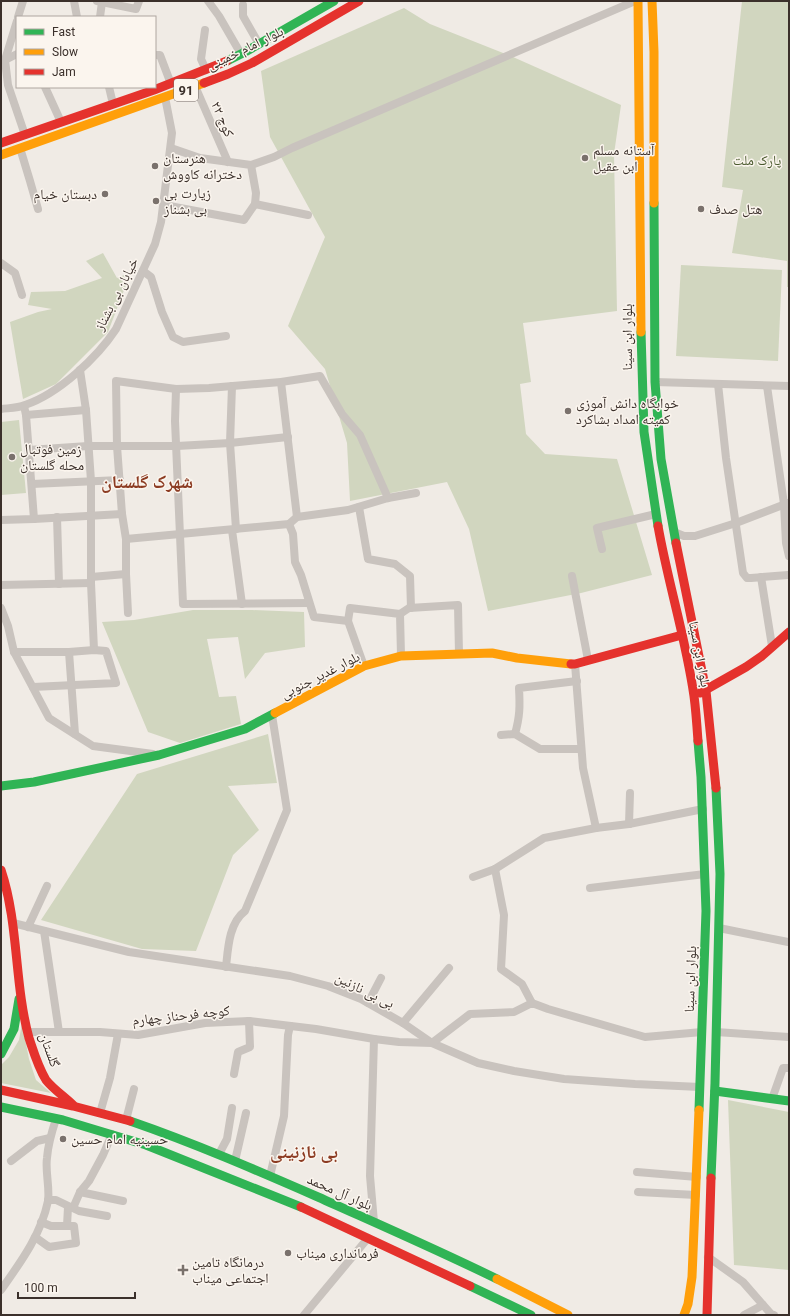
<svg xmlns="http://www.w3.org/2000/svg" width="790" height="1316" font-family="Roboto,'Noto Naskh Arabic',sans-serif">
	<rect width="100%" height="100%" fill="#f0ebe5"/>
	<!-- green -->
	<g fill="#d1d6bf">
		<polygon points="742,1 789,1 789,287 787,287 787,261 732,253 743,190 722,187"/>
		<polygon points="404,8 430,24 513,57 621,105 614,154 617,311 523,323 531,382 520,384 526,434 545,454 617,459 652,575 581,593 488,611 469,529 447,482 350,501 347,443 325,369 288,326 325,237 270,137 261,71"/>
		<polygon points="103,253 117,278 131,272 108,332 56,384 23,399 10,322 38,312 52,309 28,305 31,292 65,291 102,278 86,261"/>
		<polygon points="681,265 782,270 778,361 676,356"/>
		<polygon points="19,420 26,493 1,495 1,422"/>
		<polygon points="193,610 252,610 304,612 305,647 265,653 245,679 238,637 207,639 219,697 236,696 241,724 180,743 148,732 102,622 134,620"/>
		<polygon points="268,734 277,783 228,786 259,830 233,855 196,951 142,949 41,920 137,774"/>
		<polygon points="22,1023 29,1059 36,1080 51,1093 1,1083 1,1065 9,1057 19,1040"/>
		<polygon points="728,1100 789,1112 789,1270 734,1265"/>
	</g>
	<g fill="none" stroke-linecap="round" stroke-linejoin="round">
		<!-- street -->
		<g stroke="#c9c3be" stroke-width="8">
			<polyline points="74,1 77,17"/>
			<polyline points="97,1 136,9 139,1"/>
			<polyline points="208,1 219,16 241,54"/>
			<polyline points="243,5 243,16 259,44"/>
			<polyline points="18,17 23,1"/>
			<polyline points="100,17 102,2"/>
			<polyline points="17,21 5,60 8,85 25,135"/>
			<polyline points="205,30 201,59 206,70"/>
			<polyline points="155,55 160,55 171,84"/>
			<polyline points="5,60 17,54"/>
			<polyline points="195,86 228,162"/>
			<polyline points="45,87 61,122"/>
			<polyline points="109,87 113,104"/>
			<polyline points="20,148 30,181 38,209"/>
			<polyline points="171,148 200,158 251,165 256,193 255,204 308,215"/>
			<polyline points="251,165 274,157 292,148 635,1"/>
			<polyline points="164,205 244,220 255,204"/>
			<polyline points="1,263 15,273 22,295"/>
			<polyline points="143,271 151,277 162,312 173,337 183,342 226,336"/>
			<polyline points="80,370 86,410 91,481 91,583 94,650"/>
			<polyline points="281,382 297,517"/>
			<polyline points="655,382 789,386"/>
			<polyline points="718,384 726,458 743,573 747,578 751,578 788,575"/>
			<polyline points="232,386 230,443 236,529"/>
			<polyline points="767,386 784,504 786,543 789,556"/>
			<polyline points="176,389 175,421 183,604 309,603"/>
			<polyline points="24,406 26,415 34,519"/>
			<path d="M1,409C9,408 18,408 25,405C58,394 97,358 116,329L155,244L161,222L172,133L165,97"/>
			<polyline points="26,415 86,410"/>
			<polyline points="29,450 88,446 177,446 230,443 288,437"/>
			<polyline points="32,484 120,480"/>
			<polyline points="359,507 368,559 395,564 410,576 411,608"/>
			<polyline points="57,517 59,584"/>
			<polyline points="1,520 34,519 122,514"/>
			<polyline points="289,524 293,534 295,562 301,575 314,617 348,621 364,666"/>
			<polyline points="232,530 242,604"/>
			<polyline points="674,532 684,536 695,536 736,523 788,503"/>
			<polyline points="126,539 289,524 297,517 348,510 388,498 416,493"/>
			<polyline points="602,549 597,528 656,514"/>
			<polyline points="572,576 588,660"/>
			<polyline points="91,577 126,574"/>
			<polyline points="761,577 772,646"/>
			<polyline points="1,585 91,583"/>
			<polyline points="1,608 8,626 14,652 49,718 93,746 153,754"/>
			<polyline points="128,613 126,574 126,539 122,514 117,446 116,381 176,389 209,388 281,382 320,376 342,414 360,435 388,498"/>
			<polyline points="400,614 409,608 458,605 459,654"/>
			<polyline points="348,621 350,608 400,614 401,656"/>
			<polyline points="14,652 69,652 94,650 106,651 116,683 33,687"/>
			<polyline points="69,652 75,734"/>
			<polyline points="575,664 583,768 596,828"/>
			<path d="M515,734C520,716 520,706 519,688L577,681"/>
			<polyline points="501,735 515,734 540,749 581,749"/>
			<polyline points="629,824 630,793"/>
			<polyline points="495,869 504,915 501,969 522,984 532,1003"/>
			<polyline points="473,877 495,869 544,838 596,828 629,824 703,809"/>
			<polyline points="590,888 705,874"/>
			<polyline points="13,923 129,952 290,976 328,986 361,999 403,1023 432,1043 478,1063 514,1071 564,1079 635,1084 700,1087"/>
			<polyline points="28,927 47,886"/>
			<polyline points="719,928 788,942"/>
			<polyline points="44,931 59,1032"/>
			<path d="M226,967C228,948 229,923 245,911L287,810L272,715"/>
			<polyline points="368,1003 381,978"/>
			<polyline points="403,1023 449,968"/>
			<polyline points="28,1032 100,1032 138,1035 205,1023 249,1021 316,1029 374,1039 399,1042 432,1043 470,1014 514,1012 532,1003 548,1009 645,1037 702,1032"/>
			<polyline points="716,1032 789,1037"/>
			<polyline points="374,1039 370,1176 374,1222"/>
			<polyline points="234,1074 238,1052 250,1047 249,1021"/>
			<polyline points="772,1099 783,1068 789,1068"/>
			<polyline points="100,1113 110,1078 118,1034"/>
			<polyline points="126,1120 134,1089"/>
			<polyline points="219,1154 227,1139 232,1108"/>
			<polyline points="11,1161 37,1141 50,1138"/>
			<polyline points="235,1161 246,1113"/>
			<polyline points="637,1172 697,1177"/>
			<polyline points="270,1176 284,1116 288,1035 290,1026"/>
			<polyline points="80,1192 123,1201"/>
			<polyline points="638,1192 696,1195"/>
			<polyline points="48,1200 56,1200 79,1211 107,1216"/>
			<polyline points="73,1208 80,1192 89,1181 103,1155 112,1134"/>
			<polyline points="67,1226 68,1207"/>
			<polyline points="35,1237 49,1247 76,1243 74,1226 51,1226 41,1222"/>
			<polyline points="708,1257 743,1282 771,1314 774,1315"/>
			<path d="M1,1290C20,1263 41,1235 48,1201C50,1188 45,1171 47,1158C48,1144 52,1131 56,1119"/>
			<polyline points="304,1315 368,1238"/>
			<polyline points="744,1315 763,1305"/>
		</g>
		<!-- fast -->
		<g stroke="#30b455" stroke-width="9">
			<polyline points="227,61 245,52 334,1"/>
			<polyline points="654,203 655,382 661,459 676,543"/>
			<polyline points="641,332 644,432 658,526"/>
			<polyline points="698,741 701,777 706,911 699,1110"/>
			<polyline points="1,786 34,782 159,755 245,729 275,713"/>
			<polyline points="1,1054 14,1029 19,999"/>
			<polyline points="715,1091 789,1101"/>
			<polyline points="1,1107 63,1120 146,1145 301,1207"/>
			<path d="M130,1121C194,1143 256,1170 318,1197C378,1224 438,1250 497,1279"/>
			<polyline points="711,1178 715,1083 720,874 716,788"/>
			<polyline points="470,1286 531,1315"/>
		</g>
		<!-- slow -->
		<g stroke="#ff9f0a" stroke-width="9">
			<polyline points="638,1 641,332"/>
			<polyline points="652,1 654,52 654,203"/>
			<polyline points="1,155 204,83"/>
			<polyline points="275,713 364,666 401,656 492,653 517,658 571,664"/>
			<polyline points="497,1279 568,1315"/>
			<polyline points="684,1315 688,1304 692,1277 699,1110"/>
		</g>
		<!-- jam -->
		<g stroke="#e5322d" stroke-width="9">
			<polyline points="204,83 228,74 252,63 359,1"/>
			<polyline points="1,143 154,90 227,61"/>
			<path d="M658,526C668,583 686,639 694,696C696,711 697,726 698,741"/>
			<polyline points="676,543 706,691 716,788"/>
			<polyline points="571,664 575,664 682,635"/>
			<polyline points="700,693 746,667 762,656 789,632"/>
			<path d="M1,870C19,924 14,983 29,1038C34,1053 38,1067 46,1080C53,1089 65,1097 73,1105"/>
			<polyline points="1,1090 73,1106 130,1121"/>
			<polyline points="301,1207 470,1286"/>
			<polyline points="707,1315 711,1178"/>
		</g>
	</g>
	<!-- markers -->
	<g fill="#7a716c" stroke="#fbf5ee" stroke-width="1.5">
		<circle cx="585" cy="158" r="4"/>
		<circle cx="155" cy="166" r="4"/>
		<circle cx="105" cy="194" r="4"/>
		<circle cx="156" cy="201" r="4"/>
		<circle cx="701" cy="209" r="4"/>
		<circle cx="568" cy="411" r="4"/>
		<circle cx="12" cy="457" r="4"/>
		<circle cx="63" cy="1139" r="4"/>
		<circle cx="288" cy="1253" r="4"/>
		<path d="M181 1264h4v4h4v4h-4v4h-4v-4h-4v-4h4z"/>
	</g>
	<g text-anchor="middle" stroke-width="3" stroke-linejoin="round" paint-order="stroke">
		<!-- shield labels -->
		<rect fill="#fbf5ee" stroke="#756b66" stroke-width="1" x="174" y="79" width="24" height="22" rx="3"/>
		<g font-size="13" font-weight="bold" fill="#3b302b">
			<text x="186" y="95">91</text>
		</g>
		<!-- street labels -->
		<g font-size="14" fill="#3b302b" stroke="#fbf5ee">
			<text transform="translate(245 48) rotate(-26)" y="5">بلوار امام خمینی</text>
			<text transform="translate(223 119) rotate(67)" y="5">کوچ ۲۲</text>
			<text transform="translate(116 294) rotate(-63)" y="5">خیابان بی بشناز</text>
			<text transform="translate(627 337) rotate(-90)" y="5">بلوار ابن سینا</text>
			<text transform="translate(700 654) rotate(79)" y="5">بلوار ابن سینا</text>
			<text transform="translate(320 675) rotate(-27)" y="5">بلوار غدیر جنوبی</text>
			<text transform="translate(690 979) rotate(-88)" y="5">بلوار ابن سینا</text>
			<text transform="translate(365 990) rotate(26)" y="5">بی بی نازنین</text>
			<text transform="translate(181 1015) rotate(-6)" y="5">کوچه فرحناز چهارم</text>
			<text transform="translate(50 1050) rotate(70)" y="5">گلستان</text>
			<text transform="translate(340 1192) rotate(24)" y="5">بلوار آل محمد</text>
		</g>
		<!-- poi labels -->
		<g font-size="14" fill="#3b302b" stroke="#fbf5ee" text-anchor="start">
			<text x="593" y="155">آستانه مسلم<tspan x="593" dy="16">ابن عقیل</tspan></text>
			<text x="163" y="163">هنرستان<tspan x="163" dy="16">دخترانه کاووش</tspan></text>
			<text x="164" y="198">زیارت بی<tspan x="164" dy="16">بی بشناز</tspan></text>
			<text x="97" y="199" text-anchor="end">دبستان خیام</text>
			<text x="709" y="214">هتل صدف</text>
			<text x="576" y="408">خوابگاه دانش آموزی<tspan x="576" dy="16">کمیته امداد بشاکرد</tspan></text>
			<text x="20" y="454">زمین فوتبال<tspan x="20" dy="16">محله گلستان</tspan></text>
			<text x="71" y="1144">حسینیه امام حسین</text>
			<text x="296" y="1258">فرمانداری میناب</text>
			<text x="192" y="1267">درمانگاه تامین<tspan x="192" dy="16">اجتماعی میناب</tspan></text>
		</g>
		<!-- park labels -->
		<g font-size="14" fill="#4a5a2e" stroke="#fbf5ee">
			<text x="757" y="165">پارک ملت</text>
		</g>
		<!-- district labels -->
		<g font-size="18" font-weight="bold" fill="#8c3b22" stroke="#fbf5ee">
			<text x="147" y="488">شهرک گلستان</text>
			<text x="304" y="1158">بی نازنینی</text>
		</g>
	</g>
	<!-- border -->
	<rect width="790" height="1316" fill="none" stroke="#3b302b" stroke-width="4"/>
	<!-- legend -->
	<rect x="16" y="16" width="140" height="72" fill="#fbf5ee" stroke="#aea6a0"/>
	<rect x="24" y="29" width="20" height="6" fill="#30b455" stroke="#aea6a0"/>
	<text x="52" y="36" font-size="12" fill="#3b302b">Fast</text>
	<rect x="24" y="49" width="20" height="6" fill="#ff9f0a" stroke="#aea6a0"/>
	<text x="52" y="56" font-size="12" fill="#3b302b">Slow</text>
	<rect x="24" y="69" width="20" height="6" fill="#e5322d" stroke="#aea6a0"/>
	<text x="52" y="76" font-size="12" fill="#3b302b">Jam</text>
	<!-- scale -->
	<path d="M18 1292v6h117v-6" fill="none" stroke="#3b302b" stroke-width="2"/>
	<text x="24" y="1292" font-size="12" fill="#3b302b" stroke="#fbf5ee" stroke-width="3" paint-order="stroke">100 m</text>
</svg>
